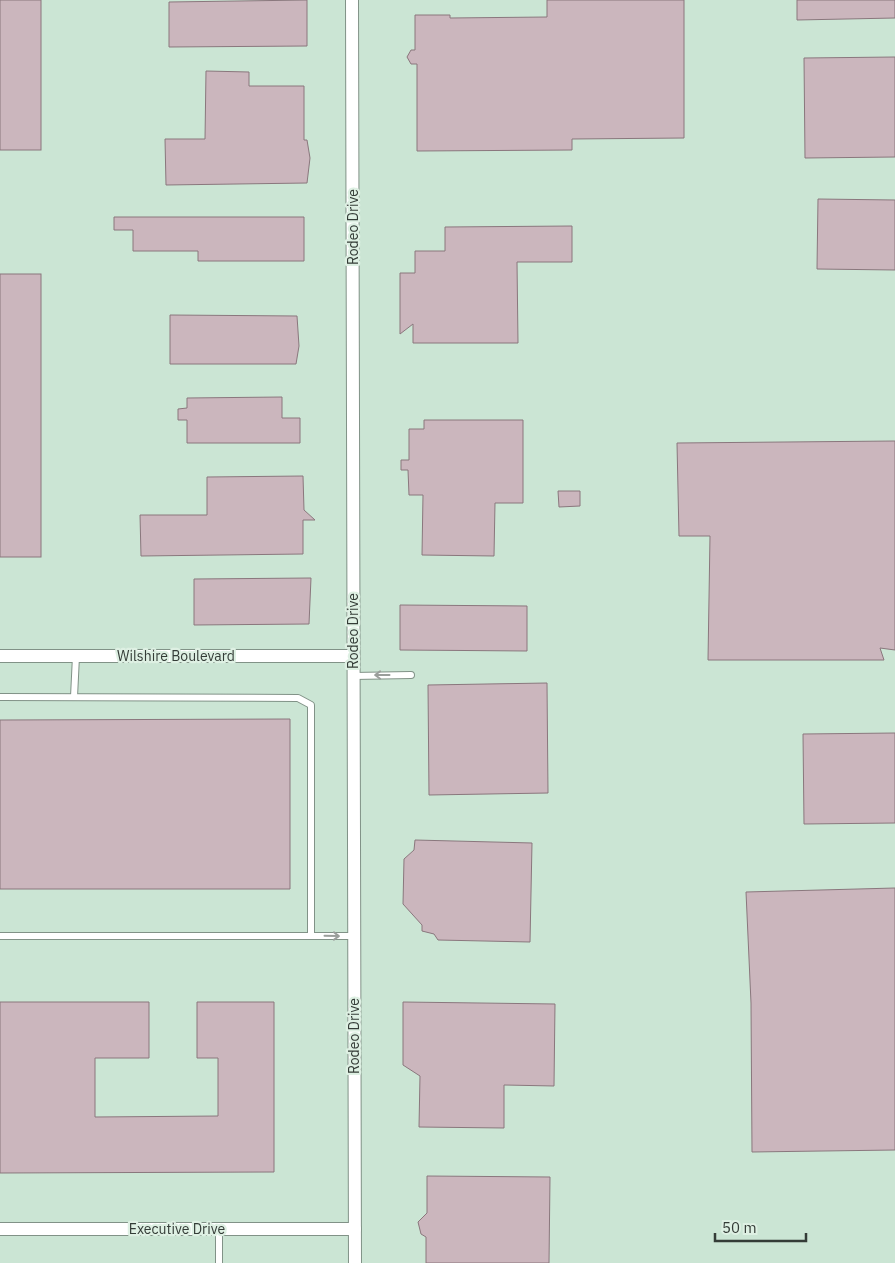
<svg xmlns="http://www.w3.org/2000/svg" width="895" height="1263" font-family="'IBM Plex Sans',sans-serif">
	<rect width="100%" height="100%" fill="#def0e3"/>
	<!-- built -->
	<rect fill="#cbe5d4" x="0" y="0" width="895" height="1263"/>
	<!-- building -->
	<g fill="#cbb6bd" stroke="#8a777d">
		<rect x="0" y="0" width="41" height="150"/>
		<polygon points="307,0 307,46 169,47 169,2"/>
		<polygon points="547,0 684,0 684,138 572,139 572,150 417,151 417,64 411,64 407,57 411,50 415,50 415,15 450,15 450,18 547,17"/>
		<polygon points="797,0 895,0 895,18 797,20"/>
		<polygon points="895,57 895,157 805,158 804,58"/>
		<polygon points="206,71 249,72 249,86 304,86 304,140 307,140 310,158 307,183 166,185 165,139 205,139"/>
		<polygon points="818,199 895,200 895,270 817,269"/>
		<polygon points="114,217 304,217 304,261 198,261 198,251 133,251 133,230 114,230"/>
		<polygon points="572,226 572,262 517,262 518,343 413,343 413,324 400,334 400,273 415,273 415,251 445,251 445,227"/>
		<rect x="0" y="274" width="41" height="283"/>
		<polygon points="170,315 297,316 299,346 296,364 170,364"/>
		<polygon points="282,397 282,418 300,418 300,443 187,443 187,420 178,420 178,409 187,408 187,398"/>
		<polygon points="424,420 523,420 523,503 495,503 494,556 422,555 423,495 409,495 408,470 401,470 401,460 409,460 409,429 424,429"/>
		<polygon points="895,441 895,650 880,648 884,660 708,660 710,536 679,536 677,443"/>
		<polygon points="303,476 304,510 315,520 303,520 303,554 141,556 140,515 207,515 207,477"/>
		<polygon points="558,491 580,491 580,506 559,507"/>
		<polygon points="311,578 309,624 194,625 194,579"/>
		<polygon points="400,605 527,606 527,651 400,650"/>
		<polygon points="547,683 548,793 429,795 428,685"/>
		<polygon points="290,719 290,889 0,889 0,720"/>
		<polygon points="895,733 895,823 804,824 803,734"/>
		<polygon points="415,840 532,843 530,942 438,940 434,934 422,931 422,925 403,904 404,859 414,850"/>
		<polygon points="895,888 895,1150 752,1152 751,1003 746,892"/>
		<polygon points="0,1002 149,1002 149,1058 95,1058 95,1117 218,1116 218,1058 197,1058 197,1002 274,1002 274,1172 0,1173"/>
		<polygon points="403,1002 555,1004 554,1086 504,1085 504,1128 419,1127 420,1076 403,1065"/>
		<polygon points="427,1176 550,1177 549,1263 426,1263 426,1237 421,1234 418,1222 427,1213"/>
	</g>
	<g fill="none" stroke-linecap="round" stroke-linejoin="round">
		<!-- service casing -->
		<g stroke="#819287" stroke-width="8">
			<g id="service">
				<polyline points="353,676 411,675"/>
				<polyline points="0,697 298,698 311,705 311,936"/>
				<polyline points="74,697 76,656"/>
				<polyline points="0,936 354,936"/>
				<polyline points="219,1229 219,1263"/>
			</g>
		</g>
		<!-- minor casing -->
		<g stroke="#819287" stroke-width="14">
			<g id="minor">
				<polyline points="352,0 355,1263"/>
				<polyline points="0,656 353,656"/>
				<polyline points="0,1229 355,1229"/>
			</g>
		</g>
		<!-- service -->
		<use href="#service" stroke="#fff" stroke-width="6"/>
		<!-- minor -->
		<use href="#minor" stroke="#fff" stroke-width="12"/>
	</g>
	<!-- one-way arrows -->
	<defs><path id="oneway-shaft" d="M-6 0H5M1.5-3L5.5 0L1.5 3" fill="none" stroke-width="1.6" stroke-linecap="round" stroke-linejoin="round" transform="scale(1.25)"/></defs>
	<g stroke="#9a9e9b">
		<use href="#oneway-shaft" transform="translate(382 675) rotate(180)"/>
		<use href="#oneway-shaft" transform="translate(332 936) rotate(1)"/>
	</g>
	<g text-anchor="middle" stroke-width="4.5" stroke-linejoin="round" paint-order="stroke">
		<!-- street labels -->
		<g font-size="14" fill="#343c37" stroke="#def0e3">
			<text transform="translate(353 227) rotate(-90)" y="5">Rodeo Drive</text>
			<text transform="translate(353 631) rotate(-90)" y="5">Rodeo Drive</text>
			<text x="176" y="661">Wilshire Boulevard</text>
			<text transform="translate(354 1036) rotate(-90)" y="5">Rodeo Drive</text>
			<text x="177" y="1234">Executive Drive</text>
		</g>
	</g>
	<!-- scale -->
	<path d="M715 1233v8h91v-8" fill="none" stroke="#343c37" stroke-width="2.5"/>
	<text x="722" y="1233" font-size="15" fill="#343c37" stroke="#def0e3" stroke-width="4" paint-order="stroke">50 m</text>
</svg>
